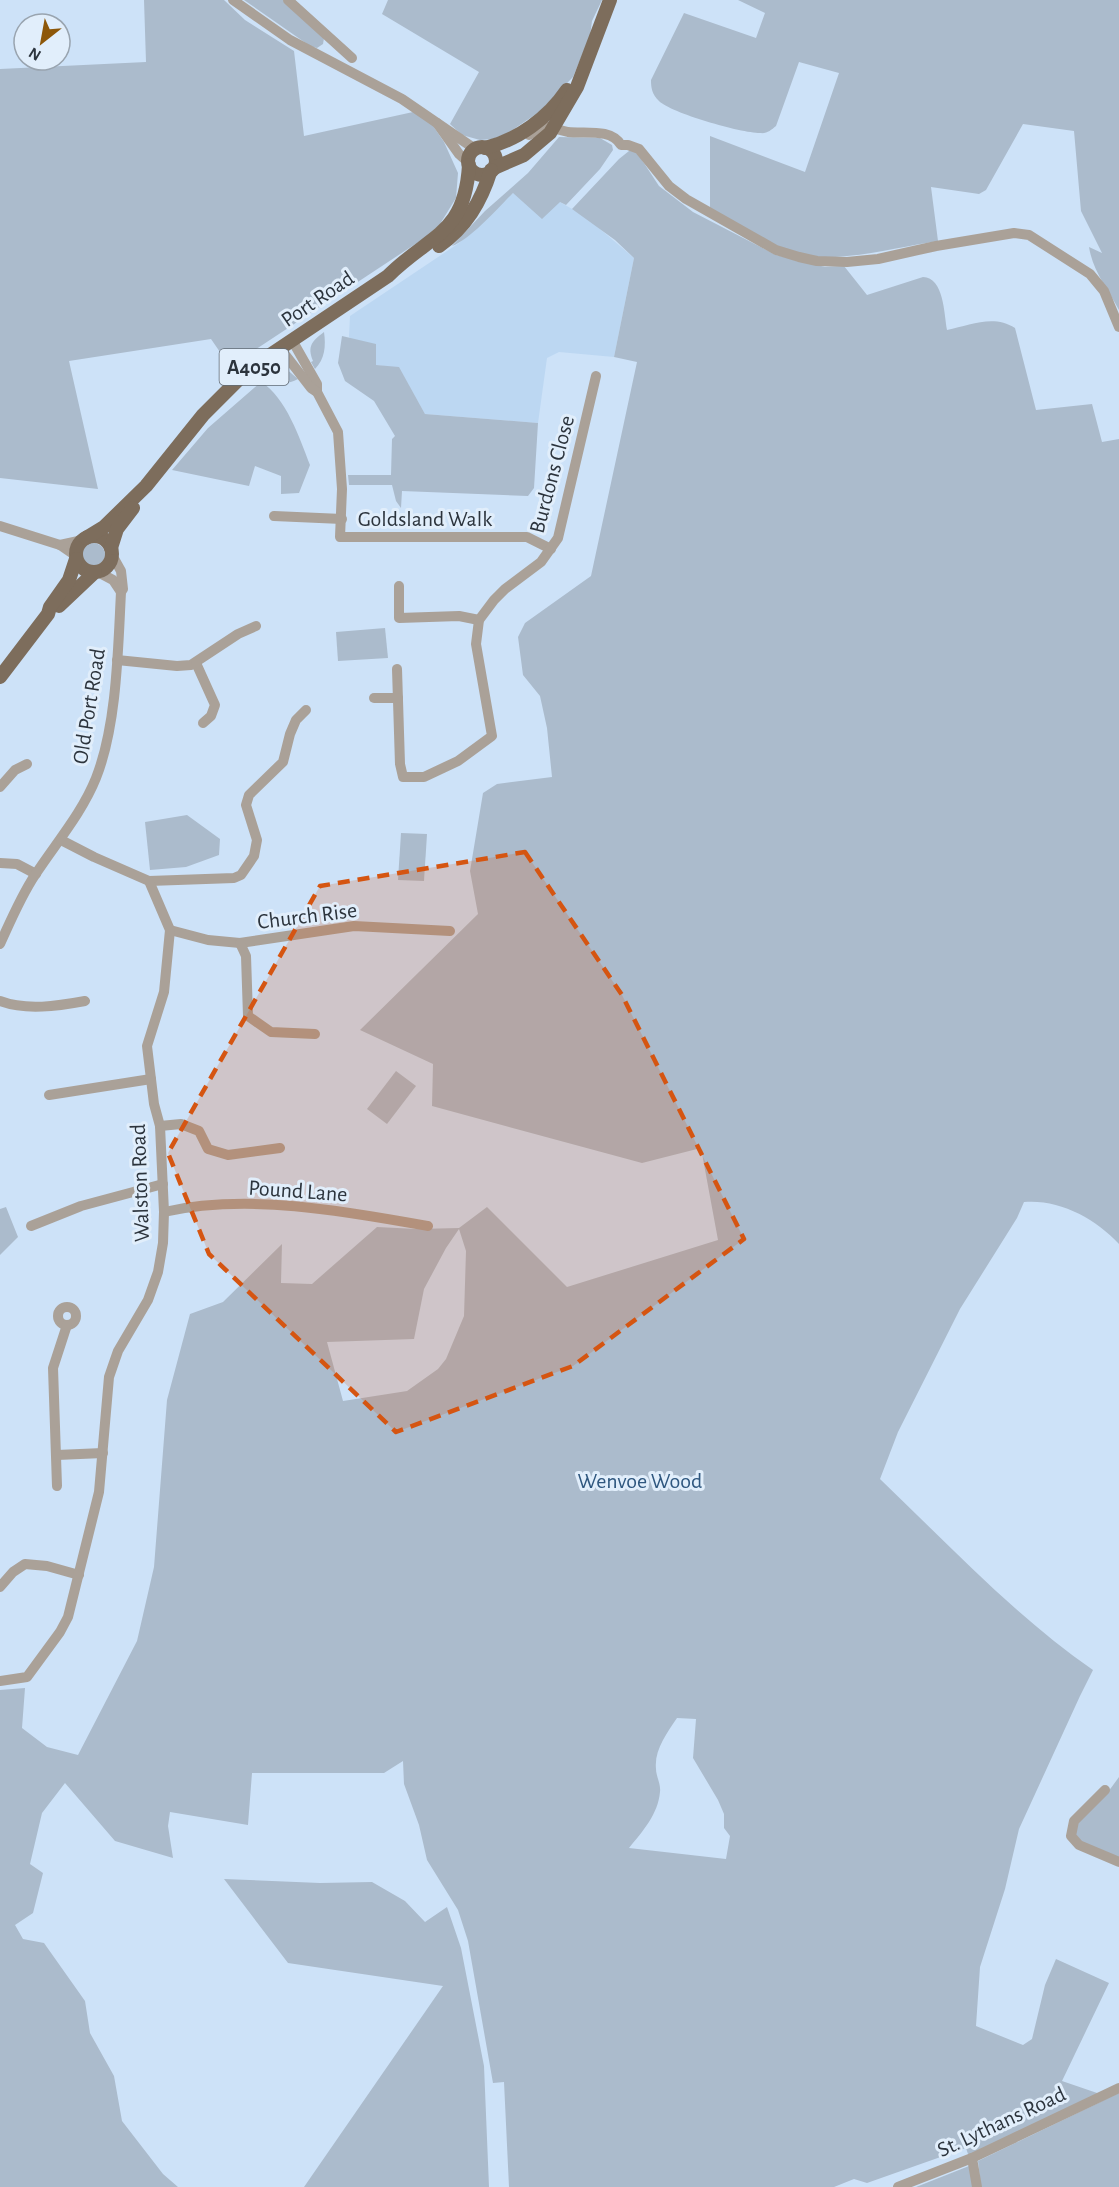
<svg xmlns="http://www.w3.org/2000/svg" width="1119" height="2187" font-family="'Alegreya Sans',sans-serif">
	<rect width="100%" height="100%" fill="#cde2f8"/>
	<!-- built -->
	<polygon fill="#bcd7f2" points="513,193 560,202 586,217 634,258 614,357 559,352 547,358 538,423 425,414 399,368 376,365 349,337 350,316 459,243"/>
	<!-- green -->
	<g fill="#abbbcc" fill-rule="evenodd">
		<polygon points="144,0 224,0 245,20 294,51 304,136 413,112 431,123 444,142 458,173 456,198 440,224 429,235 247,355 231,368 211,339 69,361 98,489 0,478 0,69 146,62"/>
		<polygon points="244,0 283,0 324,38 323,44 317,48 310,46"/>
		<polygon points="388,0 602,0 592,21 590,36 573,77 539,112 508,133 492,139 480,140 462,135 450,124 479,72 382,14"/>
		<path d="M738,0H1119V310C1108,289 1093,272 1089,247L1102,253L1081,211L1074,131L1023,124L986,190L979,194L931,187L938,241C897,247 841,263 801,255C774,250 735,223 710,209V136L805,172L839,73L799,62L776,126C771,130 767,134 760,133C741,133 671,113 659,101C652,94 651,88 651,80L684,13L756,38L765,13Z"/>
		<path d="M559,137L600,138L612,145L613,150L600,169L566,205L560,202L542,219L513,193C498,208 470,240 452,246L485,211L528,173Z"/>
		<path d="M629,151H636L659,186L693,212L776,255L825,267L844,266L867,295L923,277C944,278 944,313 947,330C970,325 994,314 1015,328L1036,410L1092,404L1102,442L1119,439V1244C1095,1218 1059,1199 1024,1202L1017,1218L960,1309L898,1432L880,1479C949,1545 1015,1616 1093,1670L1080,1696L1019,1829L1005,1889L980,1967L976,2026L1023,2045L1032,2039L1045,1985L1056,1959L1109,1983L1062,2081L1100,2094L969,2157L966,2148L867,2183L854,2179L834,2187H509L504,2082L493,2083L468,1941L458,1910L427,1860L419,1825L404,1784L403,1761L384,1773H252L248,1825L170,1812L168,1826L173,1858L115,1841L65,1783L42,1813L30,1864L43,1873L33,1913L15,1925L23,1939L44,1943L85,2001L90,2033L114,2076L122,2121L163,2174L178,2187H0V1690L25,1688L22,1728L47,1747L78,1755L137,1641L154,1567L167,1400L190,1314L223,1302L282,1244L281,1283L312,1284L377,1227L417,1229L459,1228L487,1207L567,1287L718,1240L701,1148L642,1163L432,1106L433,1064L360,1030L478,914L470,871L483,793L497,784L552,777L547,728L540,696L523,675L518,637L525,623L591,576L637,362L614,357L634,258L615,240L572,209L619,159ZM459,1229L466,1251L464,1316L446,1359L438,1369L407,1391L343,1401L327,1342L414,1339L424,1289L446,1248ZM677,1718L696,1719L693,1758L718,1800L724,1814V1828L730,1836L726,1859L629,1848C643,1831 658,1814 660,1792C661,1784 656,1776 656,1769C654,1750 667,1733 677,1718Z"/>
		<path d="M324,332C326,346 325,359 315,369L311,362L313,361C307,346 312,341 324,332Z"/>
		<polygon points="342,336 376,344 376,365 399,367 425,414 538,423 534,488 528,496 402,491 401,508 396,501 392,485 349,485 348,475 391,475 392,439 395,436 374,401 345,381 338,363"/>
		<path d="M275,366L285,368L298,379C286,386 273,383 261,376Z"/>
		<path d="M261,382C286,397 300,439 310,465L299,493L281,494V476L255,466L249,486L172,470L208,428Z"/>
		<circle cx="93" cy="555" r="12"/>
		<polygon points="385,628 388,658 338,661 336,632"/>
		<polygon points="187,815 220,839 219,855 186,867 150,870 145,822"/>
		<polygon points="401,833 427,834 424,881 398,880"/>
		<polygon points="396,1071 416,1086 387,1124 367,1109"/>
		<polygon points="6,1207 18,1237 0,1255 0,1209"/>
		<polygon points="1119,1777 1119,1860 1079,1844 1073,1830 1076,1824 1111,1788"/>
		<polygon points="224,1879 320,1883 372,1882 405,1901 425,1922 447,1907 461,1948 484,2066 489,2187 304,2187 443,1986 288,1963"/>
		<polygon points="1119,2093 1119,2187 981,2187 978,2161"/>
		<polygon points="969,2166 974,2187 916,2187"/>
	</g>
	<g fill="none" stroke-linecap="round" stroke-linejoin="round">
		<!-- minor -->
		<g stroke="#aaa198" stroke-width="10">
			<polyline points="233,0 290,40 402,99 475,149"/>
			<polyline points="288,0 352,58"/>
			<polyline points="437,123 459,154 469,163"/>
			<path d="M529,135L544,126C552,128 560,130 568,132C585,134 611,128 621,145H628L639,149L669,186L686,199L776,250L799,257L817,261L847,262L878,259L936,246L1014,233L1029,235L1090,274L1104,291L1119,327"/>
			<polyline points="292,340 317,384 317,392"/>
			<polyline points="280,348 311,388 317,392 338,432 342,489 340,537 527,537 551,549"/>
			<polyline points="274,516 342,519"/>
			<polyline points="0,526 60,545 76,556"/>
			<polyline points="60,545 83,540"/>
			<polyline points="98,572 113,580 121,592"/>
			<polyline points="399,586 399,618 459,616 479,620"/>
			<polyline points="117,660 177,666 191,665 238,634 256,626"/>
			<polyline points="196,663 215,705 211,716 203,723"/>
			<polyline points="397,669 400,764 403,777 424,777 458,761 492,736 476,644 479,620 494,600 505,589 541,562 558,538 596,376"/>
			<polyline points="374,698 398,698"/>
			<polyline points="0,787 15,770 27,764"/>
			<polyline points="0,863 17,864 36,874"/>
			<polyline points="149,881 234,878 241,875 254,856 257,840 246,805 249,795 283,762 290,734 296,720 306,710"/>
			<polyline points="170,930 208,940 240,943 354,926 450,931"/>
			<polyline points="240,943 246,956 248,1016 271,1032 315,1034"/>
			<path d="M0,944C11,920 21,896 35,875C56,843 82,813 96,778C117,725 118,649 121,592L123,589L121,571L112,555"/>
			<path d="M0,1001C26,1011 58,1006 85,1001"/>
			<polyline points="49,1095 151,1079"/>
			<polyline points="160,1126 181,1124 199,1131 208,1149 228,1155 280,1148"/>
			<path d="M164,1212C247,1193 345,1211 428,1226"/>
			<polyline points="31,1226 81,1206 163,1184"/>
			<circle cx="67" cy="1316" r="9"/>
			<polyline points="57,1455 103,1453"/>
			<polyline points="57,1486 53,1368 67,1325"/>
			<polyline points="0,1587 13,1572 25,1564 47,1566 79,1575"/>
			<polyline points="0,1681 27,1677 60,1632 68,1617 99,1492 109,1377 118,1351 148,1300 158,1272 163,1243 164,1212 160,1126 154,1104 147,1046 164,992 170,930 149,881 94,857 61,840"/>
			<polyline points="1105,1790 1074,1821 1071,1836 1079,1845 1119,1862"/>
			<polyline points="972,2158 977,2187"/>
			<polyline points="898,2187 972,2158 1119,2088"/>
		</g>
		<!-- major -->
		<g stroke="#7d6d5c" stroke-width="14">
			<circle cx="482" cy="161" r="14"/>
			<path d="M485,148C518,140 548,118 567,90"/>
			<polyline points="494,168 524,155 550,133 577,87 610,0"/>
			<path d="M439,246C466,227 481,202 491,170"/>
			<circle cx="94" cy="554" r="18"/>
			<path d="M86,538L104,527L146,486L203,415L238,380L270,355L388,276C430,234 465,235 469,165"/>
			<polyline points="111,548 117,529 133,508"/>
			<polyline points="59,606 95,572"/>
			<polyline points="0,677 48,614 50,607 69,580 76,559"/>
		</g>
	</g>
	<!-- marked area -->
	<path fill="#d55511" fill-opacity="0.2" stroke="#d55511" stroke-width="4.5" stroke-dasharray="12 8" stroke-linejoin="round" d="M525,852L622,995L744,1239L573,1366L396,1432L209,1254L168,1153L320,886Z"/>
	<g text-anchor="middle" stroke-width="6" stroke-linejoin="round" paint-order="stroke">
		<!-- shield labels -->
		<rect fill="#e1eefb" stroke="#626c76" stroke-width="1.5" x="219.5" y="349" width="69" height="36" rx="4.5"/>
		<g font-size="21" font-weight="bold" fill="#2c343d">
			<text x="254" y="374">A4050</text>
		</g>
		<!-- street labels -->
		<g font-size="22" fill="#2c343d" stroke="#e1eefb">
			<text transform="translate(317 298) rotate(-34)" y="8">Port Road</text>
			<text transform="translate(551 474) rotate(-75)" y="8">Burdons Close</text>
			<text x="425" y="526">Goldsland Walk</text>
			<text transform="translate(88 706) rotate(-81)" y="8">Old Port Road</text>
			<text transform="translate(307 915) rotate(-7)" y="8">Church Rise</text>
			<text transform="translate(139 1183) rotate(-92)" y="8">Walston Road</text>
			<text transform="translate(298 1190) rotate(4)" y="8">Pound Lane</text>
			<text transform="translate(1001 2121) rotate(-25)" y="8">St. Lythans Road</text>
		</g>
		<!-- park labels -->
		<g font-size="22" fill="#2f577f" stroke="#e1eefb">
			<text x="640" y="1488">Wenvoe Wood</text>
		</g>
	</g>
	<!-- north arrow -->
	<g transform="translate(42 42) rotate(211)"><circle r="28" fill="#e1eefb" stroke="#99a4af" stroke-width="1.5"/>
	<path d="M0-4.5L10 22L0 15L-10 22Z" fill="#8d5709"/>
	<text y="-9" font-size="16" font-weight="bold" text-anchor="middle" fill="#2c343d">N</text>
	</g>
</svg>
